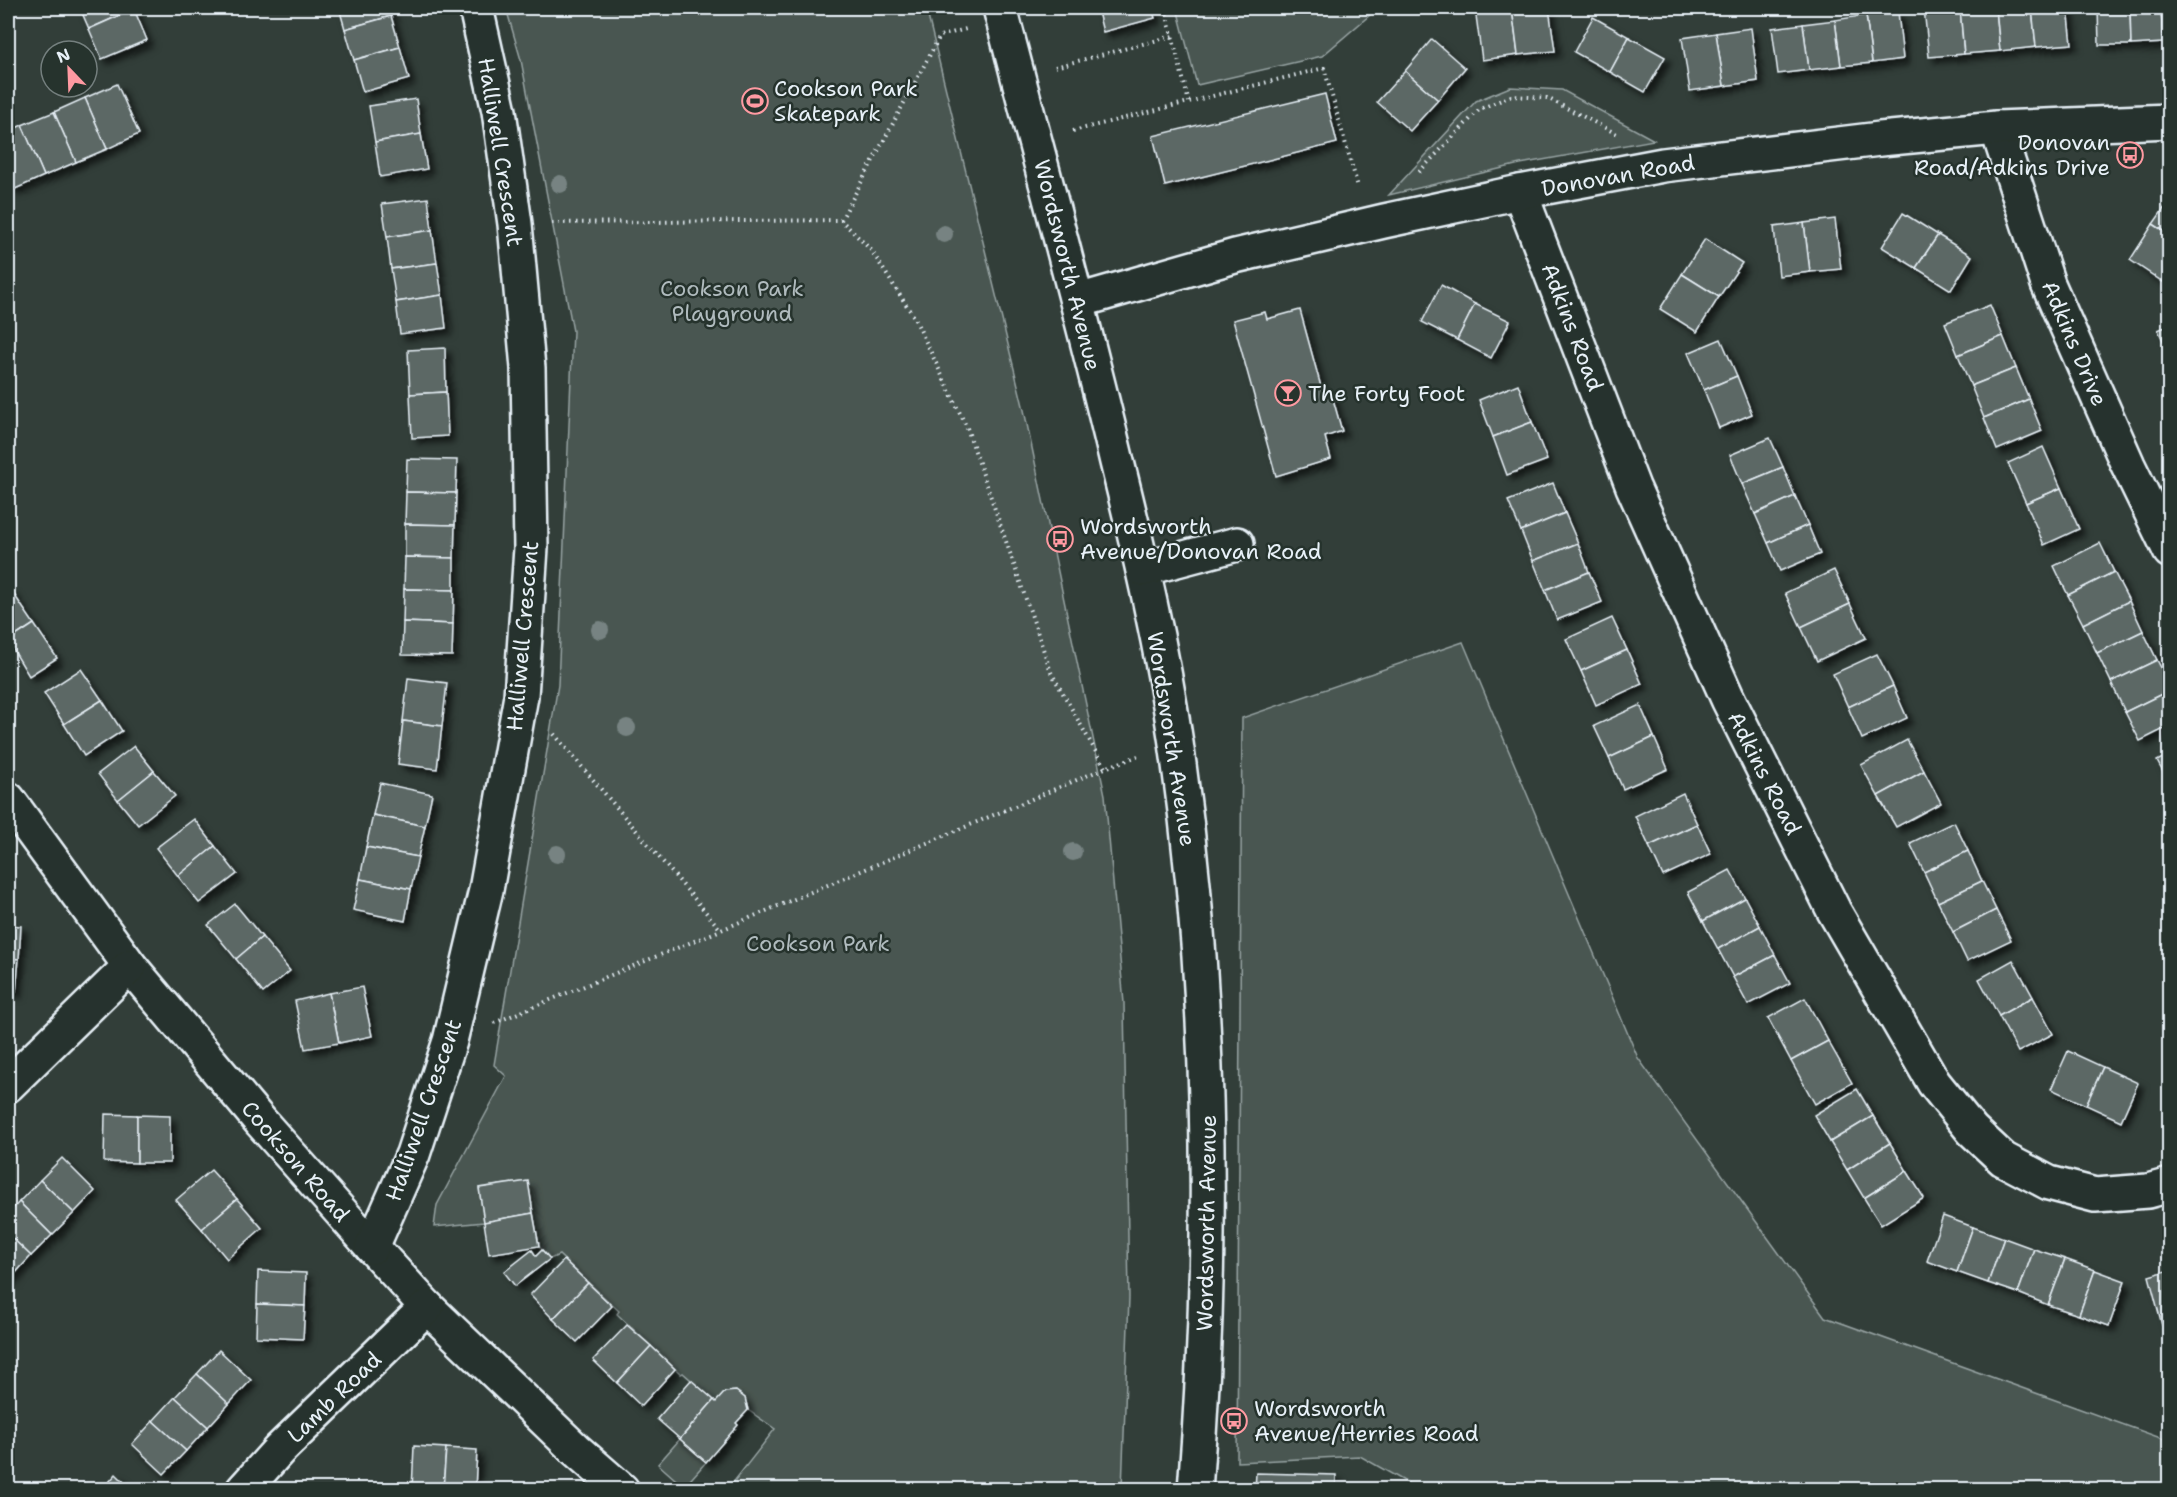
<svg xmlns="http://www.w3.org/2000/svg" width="2177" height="1497" font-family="'Shantell Sans',sans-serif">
	<defs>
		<filter id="shadow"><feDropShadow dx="5.5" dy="5.5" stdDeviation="3" flood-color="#0009"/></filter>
	</defs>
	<rect width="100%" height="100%" fill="#323e39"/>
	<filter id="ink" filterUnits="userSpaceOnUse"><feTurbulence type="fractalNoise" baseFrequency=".0167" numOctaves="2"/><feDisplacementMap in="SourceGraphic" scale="12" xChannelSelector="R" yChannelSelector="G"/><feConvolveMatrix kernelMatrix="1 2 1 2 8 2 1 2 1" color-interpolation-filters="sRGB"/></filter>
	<g filter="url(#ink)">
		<!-- green -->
		<g fill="#495651" stroke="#98a4a4" stroke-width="1.5">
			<polygon points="506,8 926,8 1024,410 1105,795 1124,1003 1129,1297 1122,1489 728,1489 775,1429 748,1410 745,1398 736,1391 725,1392 716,1402 683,1373 681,1374 617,1314 619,1311 559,1255 550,1259 539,1246 528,1181 479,1188 484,1222 434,1227 437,1205 506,1076 494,1065 558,685 573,331 521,60"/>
			<polygon points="1177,8 1378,8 1322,56 1197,85"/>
			<polygon points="1510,87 1562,90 1654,140 1520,164 1389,195 1476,101"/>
			<polygon points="1463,642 1638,1058 1825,1317 2169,1441 2169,1489 1420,1490 1360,1456 1237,1462 1242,718"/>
			<polygon points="680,1439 706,1462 684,1487 658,1464"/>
		</g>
		<!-- building -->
		<g fill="#5c6865" stroke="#e8f1f8" stroke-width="1.5" filter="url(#shadow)">
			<polygon points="80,8 133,8 134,9 89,29"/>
			<polygon points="339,8 389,8 391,16 345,29"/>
			<polygon points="1097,8 1152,8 1155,18 1103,32"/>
			<polygon points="1475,8 1512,8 1518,55 1482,60"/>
			<polygon points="1512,8 1549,8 1555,51 1518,55"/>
			<polygon points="1924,8 1960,8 1964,54 1929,57"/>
			<polygon points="1960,8 1996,8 2000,51 1964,54"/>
			<polygon points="1996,8 2032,8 2036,47 2000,51"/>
			<polygon points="2032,8 2068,8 2072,44 2036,47"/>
			<polygon points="2098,8 2130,8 2131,45 2099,45"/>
			<polygon points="2130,8 2161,8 2163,43 2131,45"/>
			<polygon points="2161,8 2170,8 2170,43 2163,43"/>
			<polygon points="134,9 147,40 102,59 89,29"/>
			<polygon points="1898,12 1903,59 1872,63 1866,15"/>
			<polygon points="1866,15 1872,63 1841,66 1835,20"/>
			<polygon points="391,16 400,47 354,60 345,29"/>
			<polygon points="1593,17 1629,37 1610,72 1574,52"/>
			<polygon points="1835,20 1841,66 1809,70 1803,24"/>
			<polygon points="1803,24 1809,70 1778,74 1772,28"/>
			<polygon points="1751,28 1758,81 1724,86 1716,33"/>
			<polygon points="1716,33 1724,86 1690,91 1682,38"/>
			<polygon points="1629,37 1665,57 1645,92 1610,72"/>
			<polygon points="1432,39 1465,68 1438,100 1405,71"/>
			<polygon points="400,47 409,79 363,92 354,60"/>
			<polygon points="1405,71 1438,100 1410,131 1377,102"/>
			<polygon points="117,84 139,134 107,149 85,98"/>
			<polygon points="1325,94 1337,143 1165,186 1153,136"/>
			<polygon points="85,98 107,149 76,162 54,112"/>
			<polygon points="416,99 421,134 375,142 369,106"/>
			<polygon points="54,112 76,162 44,176 22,125"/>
			<polygon points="22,125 44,176 13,190 8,178 8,132"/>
			<polygon points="421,134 427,169 380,177 375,142"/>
			<polygon points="428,198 432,230 387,237 382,204"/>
			<polygon points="2170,200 2170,235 2153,224"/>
			<polygon points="1903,213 1938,235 1916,268 1882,247"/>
			<polygon points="1835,219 1841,269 1810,272 1804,223"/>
			<polygon points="1804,223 1810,272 1779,276 1774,227"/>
			<polygon points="2153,224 2170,235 2170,273 2163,282 2130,260"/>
			<polygon points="432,230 437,263 391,269 387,237"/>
			<polygon points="1938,235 1972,256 1951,290 1916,268"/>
			<polygon points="1705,239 1742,263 1719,297 1682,274"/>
			<polygon points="437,263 442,295 396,302 391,269"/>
			<polygon points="1682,274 1719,297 1697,332 1660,309"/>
			<polygon points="1441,285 1475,304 1457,340 1422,322"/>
			<polygon points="442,295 446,328 400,334 396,302"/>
			<polygon points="1475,304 1510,321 1491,358 1457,340"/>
			<polygon points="1990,305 2003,336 1958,355 1945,323"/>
			<polygon points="1300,310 1323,394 1331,392 1342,431 1325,437 1331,459 1276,476 1233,320 1265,312 1267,319"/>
			<polygon points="2170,325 2170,355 2158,330"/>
			<polygon points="2003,336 2016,368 1971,386 1958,355"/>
			<polygon points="1721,339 1737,376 1704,390 1688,353"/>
			<polygon points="445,348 446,392 410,394 408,350"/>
			<polygon points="2016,368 2029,399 1984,418 1971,386"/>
			<polygon points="1737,376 1752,414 1719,428 1704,390"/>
			<polygon points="1518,384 1532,422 1493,437 1479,400"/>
			<polygon points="446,392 448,436 412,438 410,394"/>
			<polygon points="2029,399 2042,431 1997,450 1984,418"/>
			<polygon points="1532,422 1547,460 1507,475 1493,437"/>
			<polygon points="1770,438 1783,467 1742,484 1730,455"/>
			<polygon points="2043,447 2061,488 2026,503 2008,463"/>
			<polygon points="407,459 457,460 456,493 406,492"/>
			<polygon points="1783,467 1795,496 1755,514 1742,484"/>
			<polygon points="1553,483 1565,513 1521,531 1508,501"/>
			<polygon points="2061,488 2079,529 2044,545 2026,503"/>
			<polygon points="406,492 456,493 455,525 405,524"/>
			<polygon points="1795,496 1808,525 1768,543 1755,514"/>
			<polygon points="1565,513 1578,543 1533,561 1521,531"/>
			<polygon points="405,524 455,525 454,558 405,557"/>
			<polygon points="1808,525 1820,554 1780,571 1768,543"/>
			<polygon points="1578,543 1589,572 1545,590 1533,561"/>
			<polygon points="2100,543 2114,572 2068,595 2054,566"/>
			<polygon points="405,557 454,558 454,590 404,589"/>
			<polygon points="1834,570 1850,604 1801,627 1785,593"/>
			<polygon points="1589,572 1602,602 1557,620 1545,590"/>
			<polygon points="2114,572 2129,601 2083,624 2068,595"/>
			<polygon points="404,589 454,590 453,624 403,622"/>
			<polygon points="11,590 34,624 8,641 8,592"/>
			<polygon points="2129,601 2143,631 2097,653 2083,624"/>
			<polygon points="1850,604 1866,638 1817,661 1801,627"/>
			<polygon points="1612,618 1627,650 1581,671 1566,639"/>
			<polygon points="403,622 453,624 452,656 402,655"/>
			<polygon points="34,624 57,658 29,676 8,641"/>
			<polygon points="2143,631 2157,660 2111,682 2097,653"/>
			<polygon points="1627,650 1642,684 1596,705 1581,671"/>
			<polygon points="1877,654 1893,686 1848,707 1833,674"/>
			<polygon points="2157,660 2170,685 2170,690 2125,712 2111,682"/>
			<polygon points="81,669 102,700 64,724 44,693"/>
			<polygon points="408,678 447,683 442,726 403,721"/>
			<polygon points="1893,686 1907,718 1862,739 1848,707"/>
			<polygon points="2170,690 2170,726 2140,741 2125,712"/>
			<polygon points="102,700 122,731 84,756 64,724"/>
			<polygon points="1640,705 1654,737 1609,758 1594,726"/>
			<polygon points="403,721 442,726 437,769 398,764"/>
			<polygon points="1654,737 1668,769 1623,789 1609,758"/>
			<polygon points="1907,740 1924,771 1878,796 1861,765"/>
			<polygon points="134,746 154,771 118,800 98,774"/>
			<polygon points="2170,754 2170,785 2157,761"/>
			<polygon points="154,771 175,796 138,825 118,800"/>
			<polygon points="1924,771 1941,803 1896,827 1878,796"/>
			<polygon points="380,783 432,794 425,826 373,815"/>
			<polygon points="1683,793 1697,824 1649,846 1635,816"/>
			<polygon points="373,815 425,826 418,857 366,847"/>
			<polygon points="194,819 215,846 178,876 156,848"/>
			<polygon points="1954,822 1968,851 1924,872 1910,843"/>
			<polygon points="1697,824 1711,854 1663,876 1649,846"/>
			<polygon points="215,846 237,874 199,903 178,876"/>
			<polygon points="366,847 418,857 411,889 360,879"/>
			<polygon points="1968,851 1982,881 1938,902 1924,872"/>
			<polygon points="1730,870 1745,898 1703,921 1688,892"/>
			<polygon points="360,879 411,889 405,921 353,910"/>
			<polygon points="1982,881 1996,910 1953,932 1938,902"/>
			<polygon points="1745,898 1760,926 1718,949 1703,921"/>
			<polygon points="235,904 262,937 236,959 208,925"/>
			<polygon points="1996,910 2011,940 1967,961 1953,932"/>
			<polygon points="8,925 21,926 19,959 8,958"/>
			<polygon points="1760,926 1775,955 1733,977 1718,949"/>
			<polygon points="262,937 290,971 263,993 236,959"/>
			<polygon points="1775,955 1790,983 1748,1005 1733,977"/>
			<polygon points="8,958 19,959 16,992 8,991"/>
			<polygon points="2013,960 2033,997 1999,1016 1979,979"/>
			<polygon points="362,987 372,1036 339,1043 329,993"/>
			<polygon points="329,993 339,1043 305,1049 295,1001"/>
			<polygon points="2033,997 2053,1034 2018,1052 1999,1016"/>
			<polygon points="1805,998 1828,1041 1791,1061 1768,1018"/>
			<polygon points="1828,1041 1852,1083 1815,1104 1791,1061"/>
			<polygon points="2068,1051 2103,1067 2086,1105 2051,1089"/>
			<polygon points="2103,1067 2138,1083 2121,1121 2086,1105"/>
			<polygon points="1857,1089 1873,1116 1830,1142 1814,1115"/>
			<polygon points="105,1114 137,1115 137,1163 104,1162"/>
			<polygon points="137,1115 170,1116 170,1163 137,1163"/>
			<polygon points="1873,1116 1890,1143 1847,1170 1830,1142"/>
			<polygon points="1890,1143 1907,1171 1864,1198 1847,1170"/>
			<polygon points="62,1158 95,1191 74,1213 40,1180"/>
			<polygon points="211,1170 237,1199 202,1229 176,1200"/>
			<polygon points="1907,1171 1924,1198 1881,1225 1864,1198"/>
			<polygon points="40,1180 74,1213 52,1235 19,1202"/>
			<polygon points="528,1181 533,1213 484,1222 479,1188"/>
			<polygon points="237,1199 262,1228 227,1259 202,1229"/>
			<polygon points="19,1202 52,1235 31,1256 8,1234 8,1214"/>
			<polygon points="533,1213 539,1246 489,1254 484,1222"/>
			<polygon points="1943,1216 1973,1227 1957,1272 1927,1261"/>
			<polygon points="1973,1227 2004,1238 1988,1283 1957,1272"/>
			<polygon points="8,1234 31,1256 10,1279 8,1276"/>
			<polygon points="2004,1238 2034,1249 2018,1293 1988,1283"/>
			<polygon points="2034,1249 2065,1259 2048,1305 2018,1293"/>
			<polygon points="532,1250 536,1256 542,1250 550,1259 515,1286 504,1272"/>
			<polygon points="2065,1259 2095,1270 2079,1315 2048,1305"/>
			<polygon points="564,1260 588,1283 553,1319 530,1295"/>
			<polygon points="2095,1270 2125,1281 2109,1326 2079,1315"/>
			<polygon points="2170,1270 2170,1323 2162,1325 2149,1276"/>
			<polygon points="258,1271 306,1273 305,1306 257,1304"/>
			<polygon points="588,1283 612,1306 577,1342 553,1319"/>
			<polygon points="257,1304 305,1306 303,1339 256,1337"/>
			<polygon points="627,1325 651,1346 617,1383 593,1360"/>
			<polygon points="651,1346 675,1369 641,1406 617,1383"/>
			<polygon points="219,1350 251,1380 229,1404 197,1374"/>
			<polygon points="197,1374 229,1404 208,1427 175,1397"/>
			<polygon points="691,1380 714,1400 680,1439 657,1419"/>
			<polygon points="736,1391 745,1398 748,1410 736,1423 738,1425 706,1462 680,1439 714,1400 716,1402 725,1392"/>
			<polygon points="175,1397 208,1427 186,1451 153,1421"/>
			<polygon points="153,1421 186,1451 164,1474 132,1444"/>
			<polygon points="414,1446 446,1448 443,1490 412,1490"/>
			<polygon points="446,1448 477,1450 475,1490 443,1490"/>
			<polygon points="1256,1473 1336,1475 1336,1490 1255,1490"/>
			<polygon points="116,1474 132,1490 102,1490"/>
		</g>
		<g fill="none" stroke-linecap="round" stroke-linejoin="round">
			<!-- minor casing -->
			<g stroke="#e8f1f8" stroke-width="38">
				<g id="minor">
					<path d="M1000,8C1039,159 1081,310 1117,462C1140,555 1162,648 1176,743C1212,990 1215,1241 1195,1490"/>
					<polyline points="1997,128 2048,284 2128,465 2170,551"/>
					<polyline points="1520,192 1633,487 1728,699 1834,911 1934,1083 1972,1130 2003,1159 2049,1183 2095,1195 2148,1191 2170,1185"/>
					<polyline points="1078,301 1235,256 1384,221 1520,192 1663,165 1880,139 1997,128 2170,121"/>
					<polyline points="1143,569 1237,544"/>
					<polyline points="8,799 130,966 261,1122 372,1247 427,1307 575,1449 622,1490"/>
					<polyline points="8,1085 130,966"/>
					<polyline points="372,1247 413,1154 450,1041 486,890 521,696 531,548 528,368 515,224 499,111 476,8"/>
					<polyline points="243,1490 279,1450 427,1307"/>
				</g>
			</g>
			<!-- path -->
			<g stroke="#e8f1f8" stroke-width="4" stroke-dasharray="1.5 4.5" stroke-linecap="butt">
				<polyline points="1165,8 1189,102"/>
				<polyline points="1055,67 1173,36"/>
				<polyline points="1073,131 1324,68 1358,187"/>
				<polyline points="1419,172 1480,109 1511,96 1547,98 1617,134"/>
				<polyline points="841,220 940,36 966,29"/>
				<polyline points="552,223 841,220 871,250 914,317 967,428 1051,672 1105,768"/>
				<polyline points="554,734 721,930"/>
				<polyline points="494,1023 721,930 1105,768 1138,756"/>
			</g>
			<!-- minor -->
			<use href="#minor" stroke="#26332d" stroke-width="33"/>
		</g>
		<!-- trees -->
		<g fill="#778382">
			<circle cx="560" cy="184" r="9"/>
			<circle cx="944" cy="234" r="9"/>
			<circle cx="600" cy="630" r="9"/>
			<circle cx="627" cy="728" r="9"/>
			<circle cx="1073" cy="852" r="9"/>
			<circle cx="557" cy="854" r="9"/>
		</g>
	</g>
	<!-- icons -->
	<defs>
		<g id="stadium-ring" transform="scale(1.35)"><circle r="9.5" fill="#26332d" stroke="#ff9aa2" stroke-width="1.5"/><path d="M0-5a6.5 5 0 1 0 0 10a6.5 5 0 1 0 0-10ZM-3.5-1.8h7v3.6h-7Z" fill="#ff9aa2"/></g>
		<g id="bus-ring" transform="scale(1.35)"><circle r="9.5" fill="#26332d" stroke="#ff9aa2" stroke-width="1.5"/><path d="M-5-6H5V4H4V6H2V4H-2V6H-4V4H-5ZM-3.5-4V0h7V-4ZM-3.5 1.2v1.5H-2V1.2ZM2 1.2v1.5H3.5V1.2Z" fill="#ff9aa2"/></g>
		<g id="bar-ring" transform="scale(1.35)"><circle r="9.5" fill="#26332d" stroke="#ff9aa2" stroke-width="1.5"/><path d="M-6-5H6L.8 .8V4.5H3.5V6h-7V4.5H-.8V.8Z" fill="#ff9aa2"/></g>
	</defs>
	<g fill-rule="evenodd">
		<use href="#stadium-ring" x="755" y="101"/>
		<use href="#bus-ring" x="2130" y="155"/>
		<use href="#bar-ring" x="1288" y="393"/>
		<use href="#bus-ring" x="1060" y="539"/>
		<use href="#bus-ring" x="1234" y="1421"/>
	</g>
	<g text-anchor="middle" stroke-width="5" stroke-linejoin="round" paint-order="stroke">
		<!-- poi labels -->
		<g font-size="22" fill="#e8f1f8" stroke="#26332d" text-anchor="start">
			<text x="774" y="96">Cookson Park<tspan x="774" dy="25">Skatepark</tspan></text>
			<text x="2110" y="150" text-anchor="end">Donovan<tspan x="2110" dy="25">Road/Adkins Drive</tspan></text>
			<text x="1308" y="401">The Forty Foot</text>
			<text x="1080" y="534">Wordsworth<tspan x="1080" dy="25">Avenue/Donovan Road</tspan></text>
			<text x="1254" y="1416">Wordsworth<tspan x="1254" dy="25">Avenue/Herries Road</tspan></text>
		</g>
		<!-- street labels -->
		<g font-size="22" fill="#e8f1f8" stroke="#26332d">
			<text transform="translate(501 152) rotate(81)" y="8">Halliwell Crescent</text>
			<text transform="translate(1618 175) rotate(-10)" y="8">Donovan Road</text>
			<text transform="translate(1068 265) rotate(76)" y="8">Wordsworth Avenue</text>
			<text transform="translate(1573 327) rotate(69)" y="8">Adkins Road</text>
			<text transform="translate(2075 343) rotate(67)" y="8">Adkins Drive</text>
			<text transform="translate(522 636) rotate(-85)" y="8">Halliwell Crescent</text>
			<text transform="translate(1172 739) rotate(81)" y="8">Wordsworth Avenue</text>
			<text transform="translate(1765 773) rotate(63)" y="8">Adkins Road</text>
			<text transform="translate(423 1110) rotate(-71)" y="8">Halliwell Crescent</text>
			<text transform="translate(296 1161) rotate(49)" y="8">Cookson Road</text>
			<text transform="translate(1206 1223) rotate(-89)" y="8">Wordsworth Avenue</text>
			<text transform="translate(334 1397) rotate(-44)" y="8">Lamb Road</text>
		</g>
		<!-- park labels -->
		<g font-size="22" fill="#b0bbbe" stroke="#26332d">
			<text x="732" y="296">Cookson Park<tspan x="732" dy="25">Playground</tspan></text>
			<text x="818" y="951">Cookson Park</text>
		</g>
	</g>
	<!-- margin -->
	<rect width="2177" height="1497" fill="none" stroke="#26332d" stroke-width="30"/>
	<rect x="15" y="15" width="2147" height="1467" fill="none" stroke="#e8f1f8" stroke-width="2" filter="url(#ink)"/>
	<!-- north arrow -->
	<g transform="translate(69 69) rotate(337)"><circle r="28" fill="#26332d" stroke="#747f7e" stroke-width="1.5"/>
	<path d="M0-4.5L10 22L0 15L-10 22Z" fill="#ff9aa2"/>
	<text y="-9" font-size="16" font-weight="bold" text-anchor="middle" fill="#e8f1f8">N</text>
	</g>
</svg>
